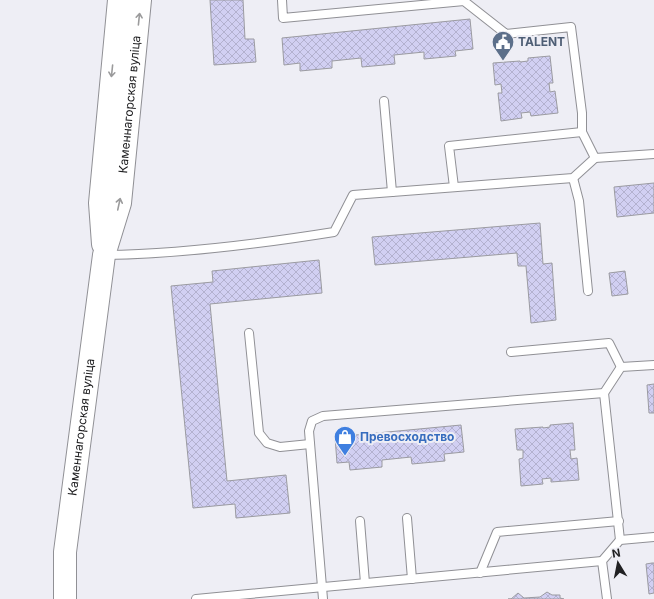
<svg xmlns="http://www.w3.org/2000/svg" width="654" height="599" font-family="Inter,sans-serif">
	<defs>
		<pattern id="building-cross-hatch" width="8" height="8" patternUnits="userSpaceOnUse"><rect width="8" height="8" fill="#d1cff2"/><path d="M0 0l8 8M0 8l8-8" fill="none" stroke="#b3b1cf"/></pattern>
	</defs>
	<rect width="100%" height="100%" fill="#eeeef5"/>
	<!-- building -->
	<g fill="url(#building-cross-hatch)" stroke="#9b9ba1">
		<polygon points="210,0 243,0 245,39 254,39 256,62 214,65"/>
		<polygon points="470,19 473,49 455,51 456,56 424,59 424,52 394,55 395,64 362,67 361,58 332,61 332,68 300,71 300,63 284,65 282,38"/>
		<polygon points="550,56 553,83 549,83 550,92 555,91 558,113 531,116 530,112 521,113 522,118 501,121 498,93 502,93 501,84 495,85 493,63 520,61 520,62 528,61 528,58"/>
		<polygon points="654,183 654,213 617,217 614,187"/>
		<polygon points="540,223 543,264 552,263 556,320 531,323 526,266 518,266 517,253 375,265 372,237"/>
		<polygon points="319,260 322,293 210,304 227,481 286,475 290,513 236,518 235,504 193,508 171,286 213,282 212,271"/>
		<polygon points="625,271 628,294 612,296 609,273"/>
		<polygon points="654,384 654,413 649,413 647,385"/>
		<polygon points="573,423 575,450 570,450 571,459 577,458 579,480 551,482 551,478 542,479 543,484 521,486 519,459 523,458 523,450 517,450 515,429 543,427 543,428 550,427 550,425"/>
		<polygon points="461,425 464,452 444,454 445,461 412,464 411,457 382,460 382,467 350,470 349,462 337,463 335,437"/>
		<polygon points="652,563 654,563 654,593 649,594 646,564"/>
		<polygon points="547,592 552,595 560,595 560,598 564,599 508,599 511,599 518,593 524,598 540,597"/>
	</g>
	<g fill="none" stroke-linecap="round" stroke-linejoin="round">
		<!-- lane casing -->
		<g stroke="#909095" stroke-width="10">
			<g id="lane">
				<polyline points="384,101 392,192"/>
				<polyline points="595,158 654,154"/>
				<polyline points="573,178 579,201 588,291"/>
				<polyline points="454,187 449,146 582,132"/>
				<path d="M105,255C182,254 259,244 334,232L353,195L573,178L595,158L582,132V113L571,27L506,34L464,1L283,18L282,0"/>
				<polyline points="249,333 259,433 267,443 280,447 310,444"/>
				<polyline points="511,352 609,343 621,367"/>
				<polyline points="604,393 620,540"/>
				<polyline points="407,518 412,579"/>
				<polyline points="360,521 365,583"/>
				<polyline points="480,573 497,532 619,521"/>
				<polyline points="196,599 602,561"/>
				<polyline points="323,599 309,431 312,421 323,416 604,393 621,367 654,365"/>
				<polyline points="607,599 602,561 620,540 654,537"/>
			</g>
		</g>
		<!-- secondary casing -->
		<g stroke="#909095" stroke-width="24">
			<g id="secondary">
				<polyline points="103,244 100,203 119,0"/>
				<path id="s1" d="M65,599V552L104,255L120,203L140,0"/>
			</g>
		</g>
		<!-- lane -->
		<use href="#lane" stroke="#fff" stroke-width="8"/>
		<!-- secondary -->
		<use href="#secondary" stroke="#fff" stroke-width="22"/>
	</g>
	<!-- one-way arrows -->
	<defs><path id="oneway-shaft" d="M-6 0H5M1.5-3L5.5 0L1.5 3" fill="none" stroke-width="1.6" stroke-linecap="round" stroke-linejoin="round"/></defs>
	<g stroke="#9b9b9c">
		<use href="#oneway-shaft" transform="translate(139 19) rotate(-84)"/>
		<use href="#oneway-shaft" transform="translate(112 71) rotate(96)"/>
		<use href="#oneway-shaft" transform="translate(119 204) rotate(-78)"/>
	</g>
	<!-- icons -->
	<defs>
		<g id="civic-pin" transform="scale(1.15)"><path d="M0 17L-7.5 6A9.5 9.5 0 1 1 7.5 6Z" fill="#5c6f8a" stroke="#eeeef5"/><path d="M-.6-6.5H3V-4.5H.6V-3L4-1V1h2V6H-6V1h2V-1L-.6-3ZM-1.2 2.5V6h2.4V2.5Z" fill="#fff"/></g>
		<g id="shop-pin" transform="scale(1.15)"><path d="M0 17L-7.5 6A9.5 9.5 0 1 1 7.5 6Z" fill="#3f7fe0" stroke="#eeeef5"/><path d="M-5-2.5h2.3a2.7 3.5 0 0 1 5.4 0H5L5.5 6h-11ZM-1.5-2.5h3a1.5 2.3 0 0 0-3 0Z" fill="#fff"/></g>
	</defs>
	<g fill-rule="evenodd">
		<use href="#civic-pin" x="503" y="42"/>
		<use href="#shop-pin" x="345" y="437"/>
	</g>
	<g text-anchor="middle" stroke-width="4" stroke-linejoin="round" paint-order="stroke">
		<!-- service labels -->
		<g font-size="12" font-weight="bold" fill="#4e5e75" stroke="#eeeef5" text-anchor="start">
			<text x="518" y="46">TALENT</text>
		</g>
		<!-- street labels -->
		<g font-size="12" fill="#202022" stroke="#eeeef5">
			<text dy="4" stroke="none"><textPath href="#s1" startOffset="500">Каменнагорская вуліца</textPath></text>
			<text dy="4" stroke="none"><textPath href="#s1" startOffset="173">Каменнагорская вуліца</textPath></text>
		</g>
		<!-- shop labels -->
		<g font-size="12" font-weight="bold" fill="#366cbe" stroke="#eeeef5" text-anchor="start">
			<text x="360" y="441">Превосходство</text>
		</g>
	</g>
	<!-- north arrow -->
	<g transform="translate(618 563) rotate(350)" stroke="#eeeef5" stroke-width="3" paint-order="stroke">
	<path d="M0-3L7 15L0 10L-7 15Z" fill="#202022"/>
	<text y="-6" font-size="11" font-weight="bold" text-anchor="middle" fill="#202022">N</text>
	</g>
</svg>
